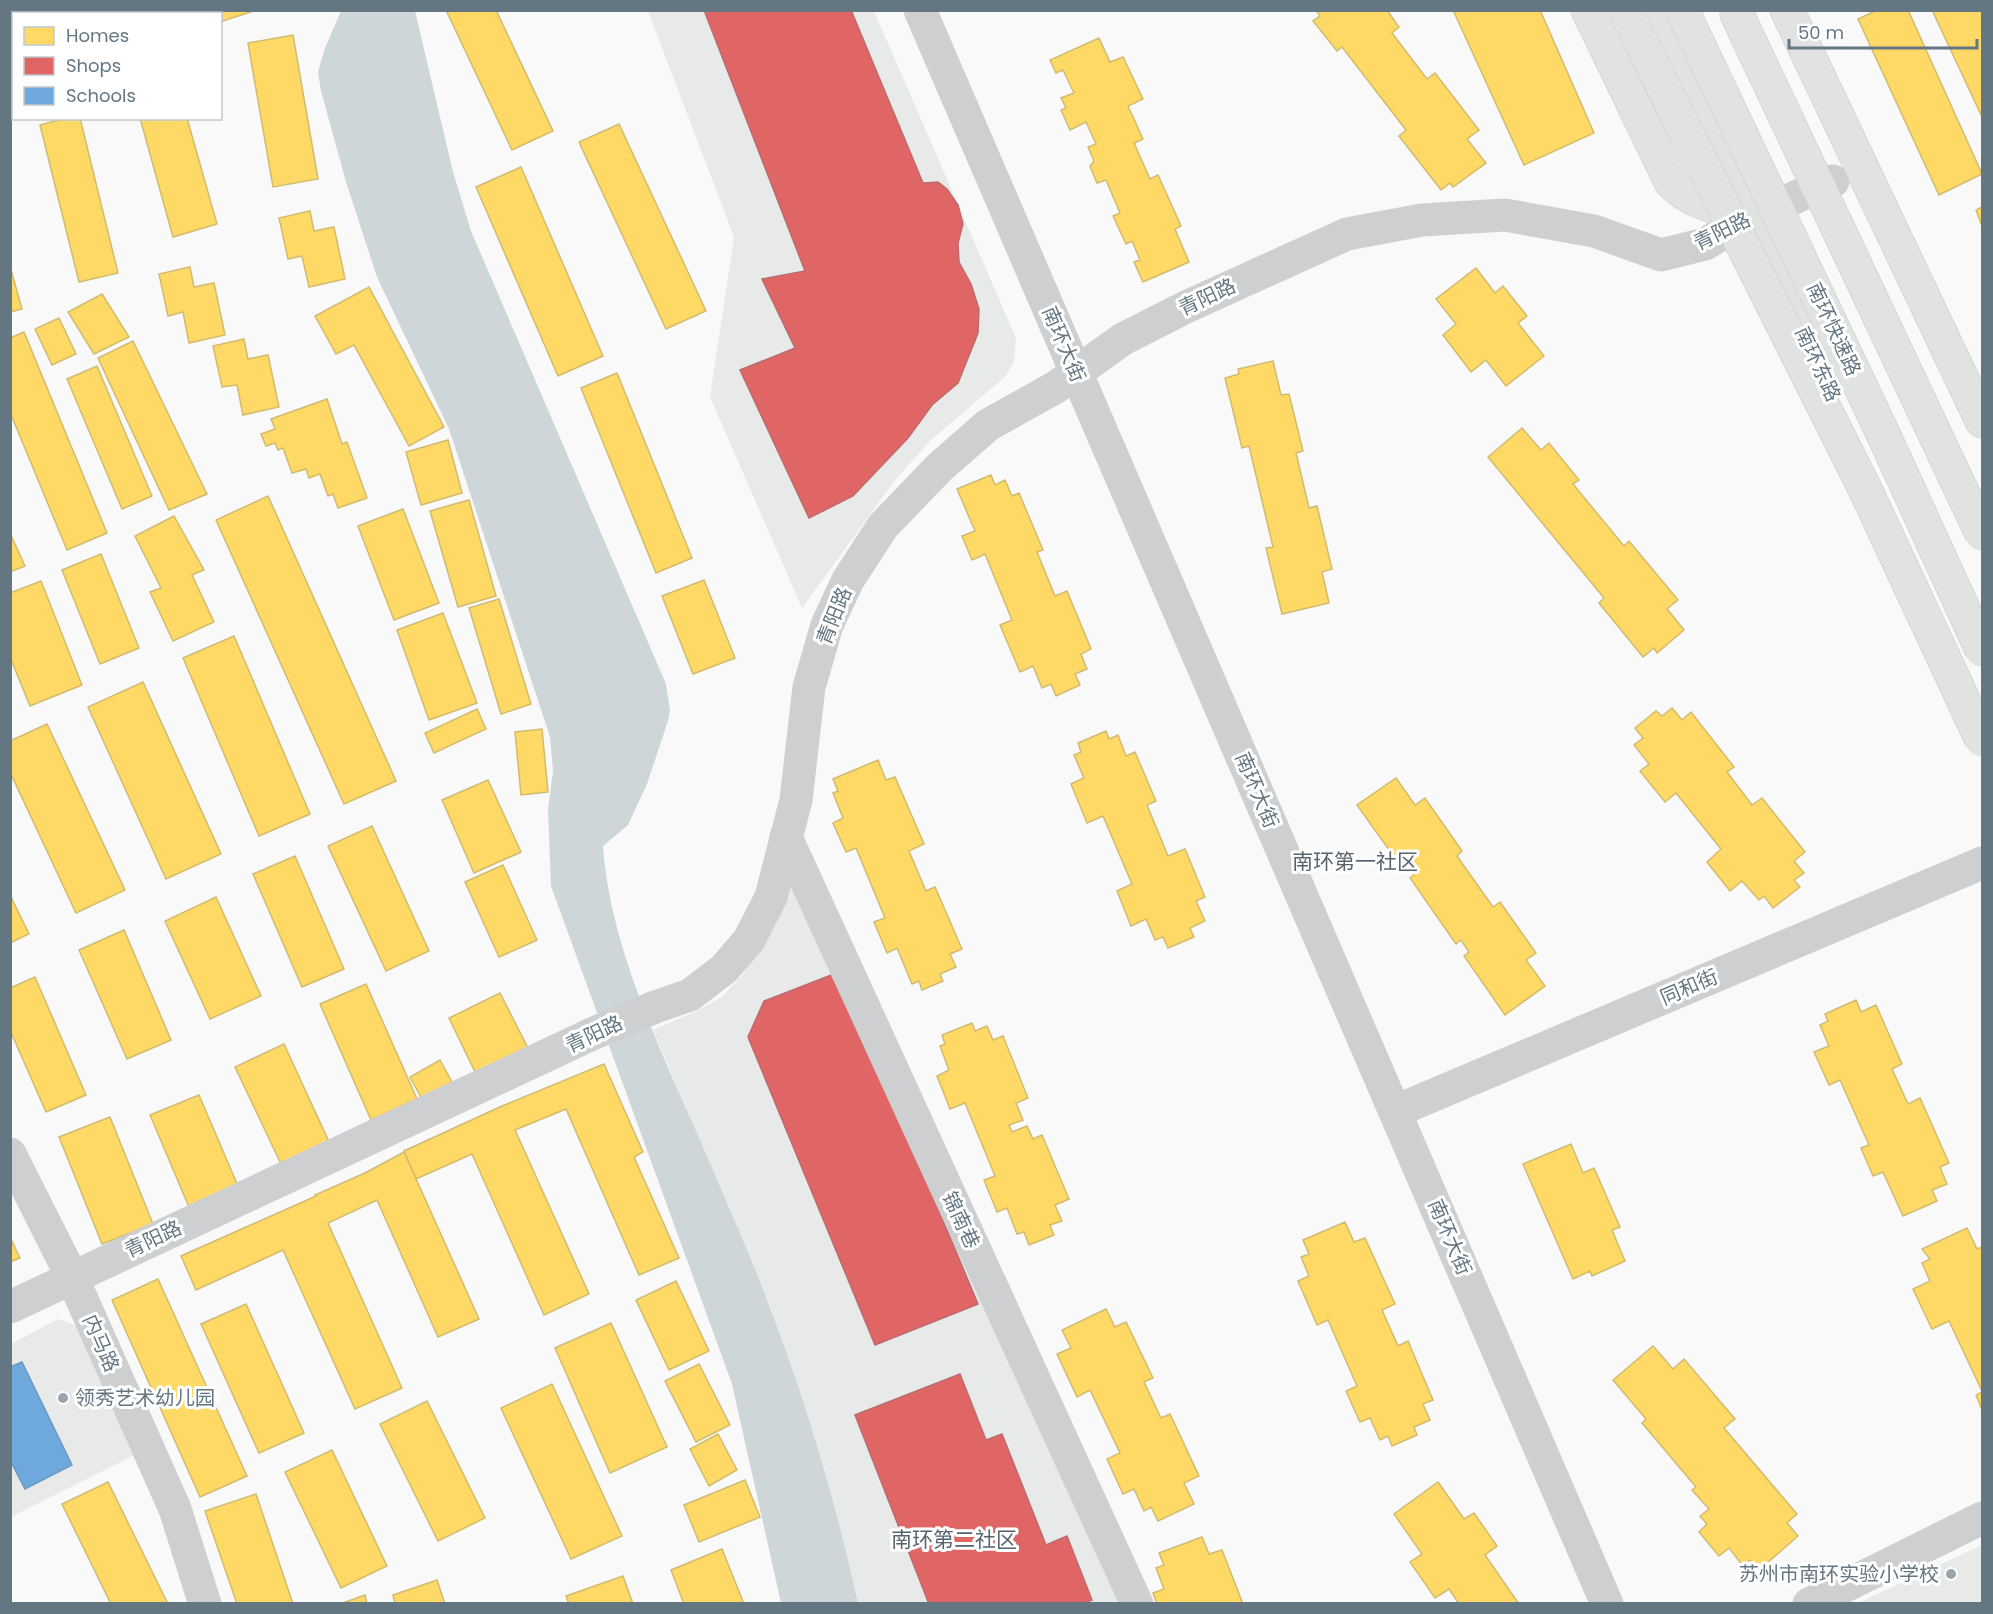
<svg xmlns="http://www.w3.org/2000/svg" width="1993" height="1614" font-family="Poppins,'Noto Sans SC',sans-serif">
	<rect width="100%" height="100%" fill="#f9f9f9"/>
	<!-- built -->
	<g fill="#e8e9e9">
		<polygon points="648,11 874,11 1016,338 1014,362 1006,376 931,440 896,479 802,608 710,397 734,237"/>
		<polygon points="794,870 1122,1603 858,1603 814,1436 771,1309 653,1030 697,1011 723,996 742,975 765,941"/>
		<polygon points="58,1319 77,1326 141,1452 11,1517 11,1344"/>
		<polygon points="1982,1545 1982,1603 1858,1603"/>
	</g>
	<!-- water -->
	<path fill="#ced6d9" d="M341,11H415L453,172L471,231L666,684L670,710L668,721L647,784L628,825L603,846C611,962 676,1079 720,1187C737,1227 755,1267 770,1308C807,1404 836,1504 858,1603H781L732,1384L551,886L548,809L553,771L550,737L449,429L377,277L346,182L321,91L318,72L325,48Z"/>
	<!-- homes -->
	<g fill="#ffd966" stroke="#d1bb6f" stroke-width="1.5">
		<polygon points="30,10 78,10 79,14 31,14"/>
		<polygon points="210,10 257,10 220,22 220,14 211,14"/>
		<polygon points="446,10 496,10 553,131 512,150"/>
		<polygon points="1316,10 1387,10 1399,27 1392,33 1427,79 1435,73 1479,130 1467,139 1486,163 1453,187 1450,183 1441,190 1399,136 1406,130 1342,47 1337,51 1313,21 1320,16"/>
		<polygon points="1453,10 1540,10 1594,133 1524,165"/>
		<polygon points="1877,10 1908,10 1982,174 1939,195 1858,19"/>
		<polygon points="1932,10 1982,10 1982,117"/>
		<polygon points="293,35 318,179 273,187 248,43"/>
		<polygon points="1099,38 1110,62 1123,57 1143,99 1128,106 1143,139 1134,143 1150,179 1158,175 1181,226 1175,229 1189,262 1143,282 1134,262 1140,260 1132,241 1126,244 1113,216 1120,213 1106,180 1097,183 1090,166 1094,161 1088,147 1096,144 1086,122 1070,130 1061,110 1066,108 1061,98 1074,93 1063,70 1056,73 1050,60"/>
		<polygon points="66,118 80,118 118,273 79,282 40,125"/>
		<polygon points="140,118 187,118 217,224 173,237"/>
		<polygon points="619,124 706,311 666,329 579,142"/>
		<polygon points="521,167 603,356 558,376 476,187"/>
		<polygon points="1982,207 1982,226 1976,210"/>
		<polygon points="310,211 314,231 334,227 345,279 309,287 302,256 288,259 279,218"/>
		<polygon points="10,266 22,309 10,312"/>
		<polygon points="190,267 194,287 214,283 225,335 189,343 183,312 168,316 159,274"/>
		<polygon points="1476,268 1495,293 1503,286 1527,316 1518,323 1544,356 1506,386 1486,360 1471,372 1443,335 1456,324 1436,299"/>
		<polygon points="369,287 444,427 409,446 354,345 336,354 315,316"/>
		<polygon points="102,294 129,337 94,354 68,312"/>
		<polygon points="59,318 76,354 52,365 35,329"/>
		<polygon points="24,332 107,533 67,550 10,412 10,338"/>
		<polygon points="244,339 248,359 268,355 279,407 243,415 237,385 222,387 213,346"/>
		<polygon points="133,341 207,494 169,510 98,358"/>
		<polygon points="1273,361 1281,395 1289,394 1303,451 1296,453 1309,508 1317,506 1332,569 1322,572 1329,603 1282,614 1266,548 1273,547 1249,446 1242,448 1225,378 1239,374 1238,369"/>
		<polygon points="97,366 152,496 122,509 67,379"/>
		<polygon points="617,373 692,558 656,573 581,388"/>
		<polygon points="327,399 342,444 347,442 367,498 338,508 333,494 328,496 320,474 309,478 306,469 292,473 283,448 278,450 275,443 266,446 261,434 275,429 271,419"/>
		<polygon points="1522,428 1541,450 1549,443 1579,480 1573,484 1624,546 1629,541 1678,600 1667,609 1684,630 1657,653 1654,648 1643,657 1599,603 1604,598 1488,457"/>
		<polygon points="448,440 462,493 421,505 406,452"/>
		<polygon points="991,475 995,485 1005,480 1012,496 1019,493 1043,550 1037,552 1055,596 1067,591 1091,649 1081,654 1087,669 1075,674 1080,685 1056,696 1051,684 1042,688 1033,666 1020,672 1000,625 1012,620 985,554 972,560 962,536 975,531 957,489"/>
		<polygon points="268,496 396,781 344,804 216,520"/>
		<polygon points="469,500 496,596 458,607 430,511"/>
		<polygon points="403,509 439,603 394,620 358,526"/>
		<polygon points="174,516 204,570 192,575 214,622 173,641 150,592 161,588 135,536"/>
		<polygon points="10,533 25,566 10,572"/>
		<polygon points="101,554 139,648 100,664 62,570"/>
		<polygon points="704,580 735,658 693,674 662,596"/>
		<polygon points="41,581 82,685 30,706 10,657 10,593"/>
		<polygon points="499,599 531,704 501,714 469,608"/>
		<polygon points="443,613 477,703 429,720 397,630"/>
		<polygon points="234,636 310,814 259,836 183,658"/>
		<polygon points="143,682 221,854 166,879 88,707"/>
		<polygon points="1672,708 1682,720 1691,712 1734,767 1727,772 1752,805 1762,798 1805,852 1794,861 1804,873 1794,880 1800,887 1773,908 1764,896 1759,900 1742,881 1730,891 1707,862 1721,849 1676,793 1665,802 1640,771 1649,764 1634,745 1643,738 1635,728 1656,711 1662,716"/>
		<polygon points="477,709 486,729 434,753 425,733"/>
		<polygon points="47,724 125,890 76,913 10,772 10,741"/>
		<polygon points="542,729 548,792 521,795 515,732"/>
		<polygon points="1106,731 1109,739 1118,735 1126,756 1135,752 1156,801 1147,805 1168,856 1185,849 1205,897 1196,901 1205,921 1190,928 1194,937 1168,948 1163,937 1155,940 1146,919 1131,926 1117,891 1132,884 1103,816 1087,823 1071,784 1084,778 1074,755 1081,752 1078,743"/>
		<polygon points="878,760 886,780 895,777 924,844 909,851 926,891 935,887 962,949 950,954 956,967 940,974 943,981 922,990 919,981 912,984 897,948 887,953 874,922 885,918 856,848 846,852 833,823 843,818 833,793 838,791 833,779"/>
		<polygon points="1396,778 1415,805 1425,798 1462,851 1457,856 1493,907 1500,902 1536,953 1526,960 1545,986 1505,1015 1464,956 1469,952 1461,940 1456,944 1410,878 1414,875 1404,861 1399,864 1357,805"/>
		<polygon points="488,780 521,852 474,873 442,800"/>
		<polygon points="372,826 429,951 386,971 328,846"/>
		<polygon points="295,856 344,969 302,987 253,874"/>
		<polygon points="503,865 537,940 499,957 465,882"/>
		<polygon points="10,895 29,934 10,943"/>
		<polygon points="216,897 261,996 210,1019 165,921"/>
		<polygon points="124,930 171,1040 127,1059 79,950"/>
		<polygon points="35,977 86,1095 46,1112 10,1030 10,988"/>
		<polygon points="366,984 417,1099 371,1120 320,1004"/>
		<polygon points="500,993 529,1050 477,1076 449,1018"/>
		<polygon points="1856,1000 1861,1012 1876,1005 1902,1064 1892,1069 1908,1104 1920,1098 1949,1163 1940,1167 1947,1184 1932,1190 1937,1201 1903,1216 1883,1172 1873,1176 1861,1148 1869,1145 1840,1080 1829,1085 1814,1052 1829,1046 1820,1025 1828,1021 1825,1014"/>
		<polygon points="972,1023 975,1031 987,1026 993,1040 1003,1036 1028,1098 1016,1103 1023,1120 1009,1125 1012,1132 1027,1126 1033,1139 1042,1135 1069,1199 1055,1205 1062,1221 1050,1225 1054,1235 1029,1245 1024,1232 1017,1234 1007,1208 997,1212 984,1180 995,1176 965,1103 950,1109 937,1076 949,1070 940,1046 945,1044 942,1035"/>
		<polygon points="284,1044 330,1144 282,1166 235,1067"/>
		<polygon points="440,1060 452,1082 422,1099 410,1077"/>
		<polygon points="604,1064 643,1152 634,1157 679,1258 639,1275 566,1109 515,1130 589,1294 544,1315 472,1154 416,1179 404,1151 502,1106"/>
		<polygon points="199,1095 238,1186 189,1207 150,1115"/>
		<polygon points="110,1117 153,1224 102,1244 59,1137"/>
		<polygon points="1571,1144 1583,1173 1594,1168 1620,1227 1612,1230 1625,1261 1592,1276 1590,1271 1573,1279 1523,1164"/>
		<polygon points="404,1152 479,1319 438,1337 377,1200 328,1223 402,1388 355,1409 283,1250 196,1290 181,1256 316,1196 315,1195 365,1173"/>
		<polygon points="1345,1222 1354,1242 1365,1238 1395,1304 1382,1310 1398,1346 1408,1341 1433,1400 1423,1404 1430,1420 1414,1427 1417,1435 1392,1446 1388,1436 1380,1440 1370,1418 1360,1422 1346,1391 1357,1386 1328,1320 1317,1325 1298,1281 1309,1276 1301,1257 1309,1254 1303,1240"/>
		<polygon points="1967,1228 1977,1249 1982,1247 1982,1391 1949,1321 1932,1329 1913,1289 1930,1281 1922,1263 1930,1259 1922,1249"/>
		<polygon points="10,1237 20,1258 10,1262"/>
		<polygon points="158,1279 247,1476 200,1497 112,1300"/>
		<polygon points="676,1281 709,1351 669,1370 636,1300"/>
		<polygon points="246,1304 304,1433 259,1453 201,1324"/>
		<polygon points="1106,1309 1115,1327 1126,1322 1153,1378 1144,1382 1161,1418 1170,1414 1199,1476 1184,1483 1194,1504 1158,1521 1151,1507 1144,1511 1134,1489 1123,1494 1107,1459 1120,1453 1090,1390 1077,1397 1057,1354 1071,1348 1062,1330"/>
		<polygon points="611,1323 667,1447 610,1473 555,1348"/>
		<polygon points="1653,1346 1673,1369 1684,1359 1735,1419 1724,1428 1797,1514 1787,1523 1798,1536 1759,1570 1750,1560 1743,1566 1729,1548 1719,1556 1699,1532 1707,1524 1700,1516 1709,1509 1692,1490 1696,1487 1642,1423 1646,1419 1613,1380"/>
		<polygon points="699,1364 730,1425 696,1442 665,1381"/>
		<polygon points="552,1384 622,1536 571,1559 501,1408"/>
		<polygon points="1982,1392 1982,1410 1976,1395"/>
		<polygon points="427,1401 485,1518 438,1541 380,1424"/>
		<polygon points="718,1434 737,1470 709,1486 690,1449"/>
		<polygon points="332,1450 387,1566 341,1588 285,1472"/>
		<polygon points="745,1480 760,1517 699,1542 684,1505"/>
		<polygon points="108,1482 168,1604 111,1604 62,1504"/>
		<polygon points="1438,1482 1464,1519 1474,1513 1497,1546 1485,1555 1519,1604 1459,1604 1449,1589 1435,1598 1410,1562 1422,1554 1394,1514"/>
		<polygon points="256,1494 293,1604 237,1604 205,1511"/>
		<polygon points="1202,1537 1209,1554 1222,1550 1243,1604 1157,1604 1153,1593 1164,1589 1156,1568 1164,1565 1159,1553"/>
		<polygon points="722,1549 744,1604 684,1604 671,1570"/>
		<polygon points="623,1576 633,1604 569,1604 566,1596"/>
		<polygon points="437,1580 445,1604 395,1604 393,1595"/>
		<polygon points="365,1595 367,1604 340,1604"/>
	</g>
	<!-- shops -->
	<g fill="#e06666" stroke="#bb6b6f" stroke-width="1.5">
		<polygon points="704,10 851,10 923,183 938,182 947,189 958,205 963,224 958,243 959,262 971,284 979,309 978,333 958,383 932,405 908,438 853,496 809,518 740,370 795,348 762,279 805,271"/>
		<polygon points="839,972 978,1304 875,1345 748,1037 764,1001"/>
		<polygon points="960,1374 986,1440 1002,1434 1046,1545 1067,1536 1092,1600 1082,1604 929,1604 855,1415"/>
	</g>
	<!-- schools -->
	<polygon fill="#6fa8dc" stroke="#6c99c1" stroke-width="1.5" points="22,1362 72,1465 25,1489 10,1460 10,1367"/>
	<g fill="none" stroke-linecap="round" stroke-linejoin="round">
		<!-- major casing -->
		<g stroke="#d5d6d7" stroke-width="35">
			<g id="major">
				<path d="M1588,10L1671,182C1691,203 1719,208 1746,216"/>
				<polyline points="1653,10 1806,338"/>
			</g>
		</g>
		<!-- highway casing -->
		<g stroke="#d5d6d6" stroke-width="35">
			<polyline id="highway" points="1787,10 1982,421"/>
		</g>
		<!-- minor -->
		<g stroke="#cecfd0" stroke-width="33">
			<polyline points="920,10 1607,1604"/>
			<polyline points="786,837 1137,1604"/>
			<polyline points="1396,1111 1982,863"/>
			<polyline points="10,1154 72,1277 175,1509 205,1604"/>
			<polyline points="10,1307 592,1034 655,1007 690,995 724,969 749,940 771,897 796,800 809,687 827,625 848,580 883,526 940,467 988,425 1056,387 1123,339 1186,307 1347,234 1422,220 1505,215 1594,231 1661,255 1705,244 1750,217 1833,181"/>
			<polyline points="1809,1604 1982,1518"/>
		</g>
		<!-- major -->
		<use href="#major" stroke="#e1e2e2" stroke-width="33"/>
		<!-- highway -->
		<use href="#highway" stroke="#e1e2e2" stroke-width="33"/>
		<!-- highway-bridge casing -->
		<g stroke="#d5d6d6" stroke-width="35" stroke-linecap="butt">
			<g id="highway-bridge">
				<polyline points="1625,10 1865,489 1982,740"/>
				<polyline points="1682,10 1885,438 1982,650"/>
				<polyline points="1735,10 1982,534"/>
			</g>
		</g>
		<!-- highway-bridge -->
		<use href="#highway-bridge" stroke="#e1e2e2" stroke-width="33"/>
	</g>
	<!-- markers -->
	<g fill="#99a4ac" stroke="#fff" stroke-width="2">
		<circle cx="63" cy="1398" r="6"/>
		<circle cx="1951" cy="1574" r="6"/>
	</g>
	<g text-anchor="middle" stroke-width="6" stroke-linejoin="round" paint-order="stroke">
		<!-- street labels -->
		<g font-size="20" fill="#657683" stroke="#fff">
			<text transform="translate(1722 231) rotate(-26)" y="7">青阳路</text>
			<text transform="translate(1207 297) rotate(-25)" y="7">青阳路</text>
			<text transform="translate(1834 329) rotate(65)" y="7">南环快速路</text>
			<text transform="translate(1064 344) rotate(67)" y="7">南环大街</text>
			<text transform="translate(1818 364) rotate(65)" y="7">南环东路</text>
			<text transform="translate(834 616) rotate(-68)" y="7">青阳路</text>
			<text transform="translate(1257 790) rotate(67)" y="7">南环大街</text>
			<text transform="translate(1689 987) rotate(-23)" y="7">同和街</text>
			<text transform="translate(594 1034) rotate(-25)" y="7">青阳路</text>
			<text transform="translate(961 1220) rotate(65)" y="7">锦南巷</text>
			<text transform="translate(1450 1237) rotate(67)" y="7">南环大街</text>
			<text transform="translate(153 1239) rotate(-25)" y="7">青阳路</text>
			<text transform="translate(101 1343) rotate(66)" y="7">内马路</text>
		</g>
		<!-- poi labels -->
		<g font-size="20" fill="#657683" stroke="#fff" text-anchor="start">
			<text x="75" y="1405">领秀艺术幼儿园</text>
			<text x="1939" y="1581" text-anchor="end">苏州市南环实验小学校</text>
		</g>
		<!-- neighbourhood labels -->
		<g font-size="21" fill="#57646e" stroke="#fff">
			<text x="1355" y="869">南环第一社区</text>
			<text x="954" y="1547">南环第二社区</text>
		</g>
	</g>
	<!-- border -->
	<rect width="1993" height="1614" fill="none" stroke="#657683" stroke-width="24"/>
	<!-- legend -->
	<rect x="12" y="12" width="210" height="108" fill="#ffffff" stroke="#c1c8cd" stroke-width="1.5"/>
	<rect x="24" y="27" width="30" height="18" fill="#ffd966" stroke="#c1c8cd" stroke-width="1.5"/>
	<text x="66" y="42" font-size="18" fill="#657683">Homes</text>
	<rect x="24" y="57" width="30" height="18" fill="#e06666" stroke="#c1c8cd" stroke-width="1.5"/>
	<text x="66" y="72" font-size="18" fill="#657683">Shops</text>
	<rect x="24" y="87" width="30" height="18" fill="#6fa8dc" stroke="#c1c8cd" stroke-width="1.5"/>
	<text x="66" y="102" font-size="18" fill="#657683">Schools</text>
	<!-- scale -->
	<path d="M1789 39v9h188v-9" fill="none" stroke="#657683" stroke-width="3"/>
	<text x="1798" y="39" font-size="18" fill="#657683" stroke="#ffffff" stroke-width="4.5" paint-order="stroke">50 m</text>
</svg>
